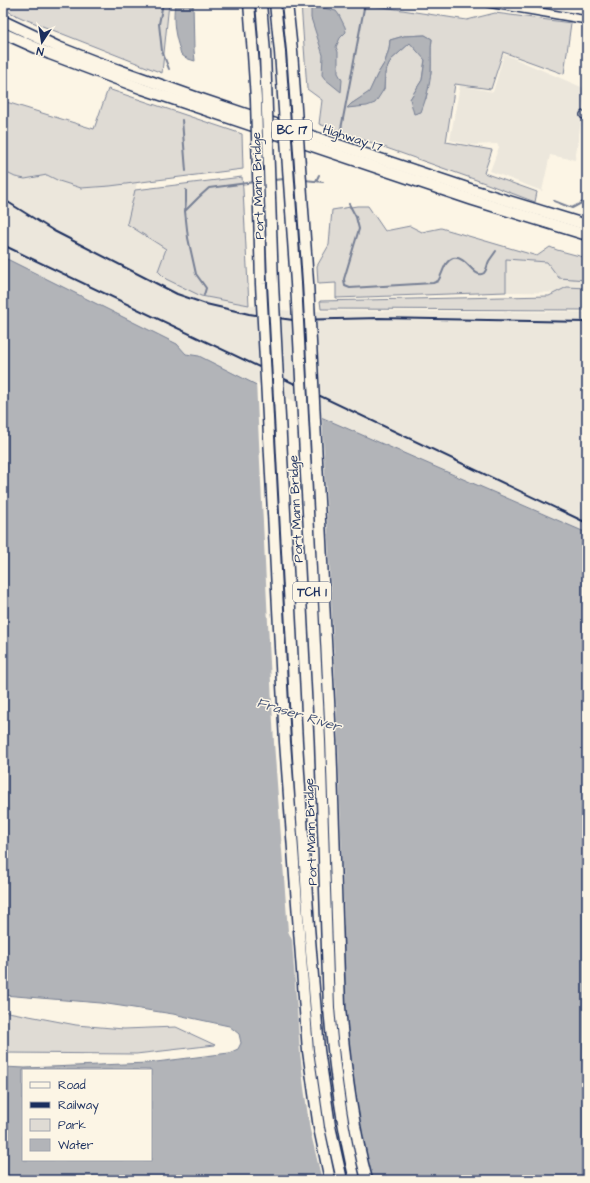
<svg xmlns="http://www.w3.org/2000/svg" width="590" height="1183" font-family="'Architects Daughter',sans-serif">
	<rect width="100%" height="100%" fill="#fcf5e5"/>
	<filter id="ink" filterUnits="userSpaceOnUse"><feTurbulence type="fractalNoise" baseFrequency=".025" numOctaves="2"/><feDisplacementMap in="SourceGraphic" scale="8" xChannelSelector="R" yChannelSelector="G"/><feConvolveMatrix kernelMatrix="1 2 1 2 8 2 1 2 1" color-interpolation-filters="sRGB"/></filter>
	<g filter="url(#ink)">
		<!-- built -->
		<g fill="#ece7dc">
			<polygon points="504,54 586,89 575,160 550,155 542,191 490,171 499,147 497,144 470,145 450,140 460,85 493,92"/>
			<polygon points="3,171 15,177 25,179 47,175 59,181 81,188 137,183 127,224 166,249 158,271 166,278 206,297 269,309 293,311 587,312 587,533 314,414 199,356 186,354 177,344 3,257"/>
			<polygon points="506,259 547,262 587,268 587,293 506,292"/>
		</g>
		<!-- green -->
		<g fill="#dfdbd4" stroke="#7d8599" fill-rule="evenodd">
			<polygon points="3,3 169,3 162,73 22,18 3,9"/>
			<path d="M301,3H357L467,20L495,13L571,23L564,74L503,52L491,89L455,84L446,142L492,150L484,173L537,192L535,202L482,182L319,124L322,100L307,89ZM425,35L432,39L431,48V72L426,99H410L422,80L425,59L410,43L391,60L385,73L384,89L348,108L351,104L369,93L377,75L385,62L389,49L390,40L404,36Z"/>
			<polygon points="108,89 242,134 243,169 110,186 81,188 59,181 47,175 25,179 15,177 3,171 3,101 94,129"/>
			<polygon points="242,177 243,190 249,305 201,296 166,279 158,271 166,249 127,224 135,190"/>
			<polygon points="357,206 368,206 385,231 410,226 422,232 441,228 537,256 550,247 557,250 587,258 587,280 559,278 547,262 506,259 506,292 336,298 336,283 318,284 317,266 329,245 332,210"/>
			<polygon points="567,287 587,288 587,310 321,309 320,301 549,296"/>
			<polygon points="3,1011 76,1025 124,1029 176,1027 215,1045 136,1054 3,1053"/>
		</g>
		<!-- water -->
		<g fill="#b2b4b8" stroke="#767f94" fill-rule="evenodd">
			<path d="M175,3H193L194,50L195,61C191,60 184,58 181,54C180,51 179,47 178,44C174,31 173,17 175,3Z"/>
			<polygon points="314,5 323,8 336,11 339,15 345,27 346,32 340,38 336,47 338,52 338,73 342,80 341,92 325,79 322,75 323,55 311,18 311,8"/>
			<path d="M425,35L432,39C430,50 432,61 431,71C430,85 426,99 421,112L414,114L410,99L422,80L425,60L410,43L391,60L385,73L384,89L375,103L367,106L347,108L351,104L369,92L377,75L385,62L389,49L390,40L404,36Z"/>
			<path d="M3,257L177,344L186,354L199,356L314,414L587,533V1180H3V1067L25,1068L148,1063L229,1053L238,1049L241,1043L239,1034L229,1026L173,1014L101,1003L3,995ZM23,1070H151V1160H23Z"/>
		</g>
		<!-- pier -->
		<polygon fill="#fcf5e5" points="256,382 322,416 338,739 344,925 342,926 345,1007 349,1047 359,1121 372,1180 322,1180 310,1130 304,1088 300,1052 292,940 288,931 274,743"/>
		<g fill="none" stroke-linecap="round" stroke-linejoin="round">
			<!-- stream -->
			<g stroke="#767f94" stroke-width="2">
				<polyline points="163,3 159,24 162,51 169,69"/>
				<polyline points="182,120 186,171"/>
				<polyline points="341,129 365,3"/>
				<polyline points="273,180 285,179"/>
				<polyline points="305,180 323,182"/>
				<polyline points="316,181 319,175"/>
				<polyline points="554,201 572,208 587,200"/>
				<path d="M349,204L356,217L359,229L344,279L345,286L350,288L433,283L438,281C443,274 444,261 453,258C467,255 474,280 484,273C487,270 487,265 489,261C491,258 494,254 496,251"/>
				<polyline points="185,211 186,202 186,190"/>
				<polyline points="204,295 206,288 196,274 188,238 185,211 199,197 209,188 255,182"/>
			</g>
			<!-- minor casing -->
			<g stroke="#1b2f5e" stroke-width="10">
				<g id="minor">
					<polyline points="488,3 587,20"/>
					<polyline points="584,115 587,115"/>
				</g>
			</g>
			<!-- highway casing -->
			<g stroke="#1b2f5e" stroke-width="13">
				<g id="highway">
					<polyline points="3,21 58,47 99,63 195,97 476,191 587,225"/>
					<polyline points="3,33 50,54 143,89 473,200 587,235"/>
				</g>
			</g>
			<!-- minor -->
			<use href="#minor" stroke="#fcf5e5" stroke-width="7"/>
			<!-- highway -->
			<use href="#highway" stroke="#fcf5e5" stroke-width="10"/>
			<!-- rail -->
			<g stroke="#1b2f5e" stroke-width="2">
				<polyline points="3,199 54,231 177,294 206,304 249,314 293,320 379,318 587,322"/>
				<polyline points="3,245 587,523"/>
			</g>
			<!-- highway-bridge casing -->
			<g stroke="#1b2f5e" stroke-width="13" stroke-linecap="butt">
				<g id="highway-bridge">
					<polyline points="249,3 253,54 256,99 261,284 285,742 308,1051 319,1128 330,1180"/>
					<polyline points="261,3 265,53 273,284 297,742 309,927 319,1050 330,1126 342,1180"/>
					<path d="M275,3L280,52L296,283L320,740L329,1008C334,1066 341,1124 355,1180"/>
					<path d="M287,3L292,51L308,282L331,740L340,1007C345,1066 352,1124 367,1180"/>
				</g>
			</g>
			<!-- highway-bridge -->
			<use href="#highway-bridge" stroke="#fcf5e5" stroke-width="10"/>
		</g>
	</g>
	<g text-anchor="middle" stroke-width="3" stroke-linejoin="round" paint-order="stroke">
		<!-- shield labels -->
		<g fill="#fcf5e5" stroke="#5e6a86" stroke-width="1">
			<rect x="272" y="120" width="40" height="20" rx="3"/>
			<rect x="293" y="582" width="38" height="20" rx="3"/>
		</g>
		<g font-size="12" font-weight="bold" fill="#1b2f5e">
			<text x="292" y="134">BC 17</text>
			<text x="312" y="596">TCH 1</text>
		</g>
		<!-- street labels -->
		<g font-size="13" fill="#1b2f5e" stroke="#fcf5e5">
			<text transform="translate(353 137) rotate(18)" y="5">Highway 17</text>
			<text transform="translate(257 186) rotate(-92)" y="5">Port Mann Bridge</text>
			<text transform="translate(295 509) rotate(-93)" y="5">Port Mann Bridge</text>
			<text transform="translate(310 832) rotate(-92)" y="5">Port Mann Bridge</text>
		</g>
		<!-- water labels -->
		<g font-size="14" font-style="italic" fill="#485779" stroke="#fcf5e5">
			<text transform="translate(299 714) rotate(17)" y="5">Fraser River</text>
		</g>
	</g>
	<!-- margin -->
	<rect width="590" height="1183" fill="none" stroke="#fcf5e5" stroke-width="16"/>
	<rect x="8" y="8" width="574" height="1167" fill="none" stroke="#1b2f5e" stroke-width="1.5" filter="url(#ink)"/>
	<!-- legend -->
	<rect x="22" y="1069" width="130" height="92" fill="#fcf5e5" stroke="#a2a6af"/>
	<rect x="30" y="1082" width="20" height="6" fill="#fcf5e5" stroke="#a2a6af"/>
	<text x="58" y="1089" font-size="12" fill="#1b2f5e">Road</text>
	<rect x="30" y="1102" width="20" height="6" fill="#1b2f5e" stroke="#a2a6af"/>
	<text x="58" y="1109" font-size="12" fill="#1b2f5e">Railway</text>
	<rect x="30" y="1119" width="20" height="12" fill="#dfdbd4" stroke="#a2a6af"/>
	<text x="58" y="1129" font-size="12" fill="#1b2f5e">Park</text>
	<rect x="30" y="1139" width="20" height="12" fill="#b2b4b8" stroke="#a2a6af"/>
	<text x="58" y="1149" font-size="12" fill="#1b2f5e">Water</text>
	<!-- north arrow -->
	<g transform="translate(42 42) rotate(192)" stroke="#fcf5e5" stroke-width="3" paint-order="stroke">
	<path d="M0-3L7 15L0 10L-7 15Z" fill="#1b2f5e"/>
	<text y="-6" font-size="11" font-weight="bold" text-anchor="middle" fill="#1b2f5e">N</text>
	</g>
</svg>
